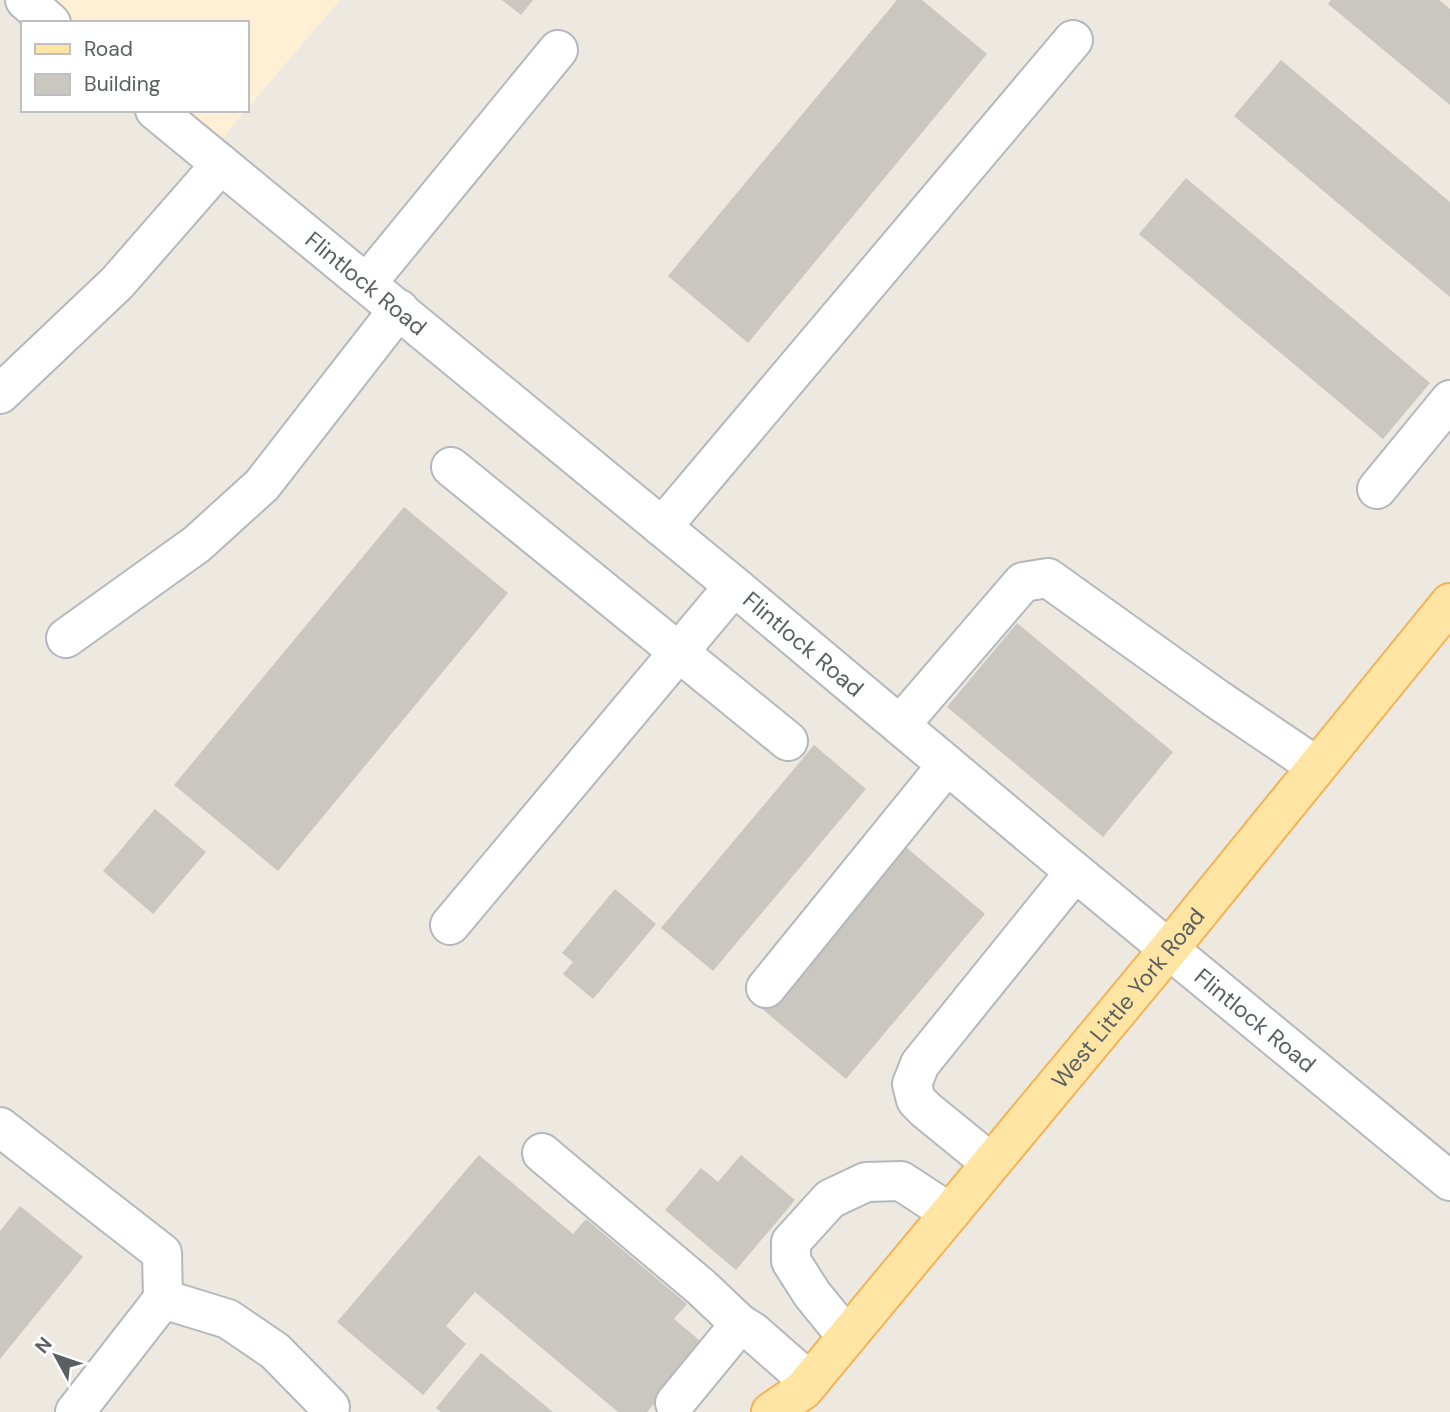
<svg xmlns="http://www.w3.org/2000/svg" width="1450" height="1412" font-family="'DM Sans',sans-serif">
	<rect width="100%" height="100%" fill="#ede9e1"/>
	<!-- commercial -->
	<g fill="#feefd5">
		<polygon points="45,0 340,0 247,109 247,23 73,23"/>
		<polygon points="179,110 246,110 218,143"/>
	</g>
	<!-- building -->
	<g fill="#cac6c0">
		<polygon points="502,0 533,0 521,15"/>
		<polygon points="897,0 922,0 987,54 748,343 668,276"/>
		<polygon points="1331,0 1439,0 1450,9 1450,105 1328,4"/>
		<polygon points="1281,60 1450,202 1450,297 1234,116"/>
		<polygon points="1186,178 1430,383 1383,439 1139,234"/>
		<polygon points="404,507 508,593 278,871 174,785"/>
		<polygon points="1017,623 1173,752 1103,837 947,707"/>
		<polygon points="814,745 866,789 713,971 661,928"/>
		<polygon points="155,809 206,852 153,914 103,871"/>
		<polygon points="900,842 985,914 846,1079 761,1008"/>
		<polygon points="615,889 656,924 593,999 563,974 573,962 562,953"/>
		<polygon points="479,1155 573,1234 586,1219 687,1304 674,1319 704,1344 647,1412 618,1412 475,1292 446,1326 466,1344 423,1395 337,1322"/>
		<polygon points="741,1155 795,1200 736,1270 665,1210 701,1168 718,1182"/>
		<polygon points="20,1206 83,1257 0,1359 0,1231"/>
		<polygon points="481,1353 553,1412 441,1412 436,1408"/>
	</g>
	<g fill="none" stroke-linecap="round" stroke-linejoin="round">
		<!-- minor casing -->
		<g stroke="#b4b8bc" stroke-width="42">
			<g id="minor">
				<polyline points="25,0 51,23"/>
				<path id="s1" d="M155,110L734,586L1057,857L1450,1181"/>
				<polyline points="367,283 558,50"/>
				<polyline points="0,394 117,283 221,164"/>
				<polyline points="451,467 788,741"/>
				<polyline points="1377,489 1450,400"/>
				<polyline points="662,527 1073,40"/>
				<polyline points="66,638 197,544 262,485 399,309"/>
				<polyline points="900,725 1023,582 1048,578 1217,699 1316,766"/>
				<polyline points="450,925 734,586"/>
				<polyline points="766,988 947,765"/>
				<polyline points="0,1127 162,1253 163,1299 75,1412"/>
				<polyline points="542,1153 701,1287 740,1324"/>
				<polyline points="991,1163 926,1110 916,1100 912,1084 920,1064 1075,872"/>
				<polyline points="163,1299 228,1319 275,1351 330,1407 328,1412"/>
				<polyline points="847,1337 812,1294 791,1261 791,1242 830,1199 866,1182 901,1181 950,1213"/>
				<polyline points="675,1403 740,1324 753,1332 810,1382"/>
			</g>
		</g>
		<!-- major casing -->
		<g stroke="#f3b354" stroke-width="42">
			<g id="major">
				<path id="s2" d="M771,1412L803,1390L1169,949L1450,603"/>
			</g>
		</g>
		<!-- minor -->
		<use href="#minor" stroke="#fff" stroke-width="38"/>
		<!-- major -->
		<use href="#major" stroke="#ffe5a4" stroke-width="38"/>
	</g>
	<g text-anchor="middle" stroke-width="6" stroke-linejoin="round" paint-order="stroke">
		<!-- street labels -->
		<g font-size="23" fill="#5a5f62" stroke="#fff">
			<text dy="8" stroke="none"><textPath href="#s1" startOffset="273">Flintlock Road</textPath></text>
			<text dy="8" stroke="none"><textPath href="#s1" startOffset="840">Flintlock Road</textPath></text>
			<text dy="8" stroke="none"><textPath href="#s2" startOffset="548">West Little York Road</textPath></text>
			<text dy="8" stroke="none"><textPath href="#s1" startOffset="1428">Flintlock Road</textPath></text>
		</g>
	</g>
	<!-- legend -->
	<rect x="21" y="21" width="228" height="91" fill="#ffffff" stroke="#bdbfc0" stroke-width="2"/>
	<rect x="35" y="44" width="35" height="10" fill="#ffe5a4" stroke="#bdbfc0" stroke-width="2"/>
	<text x="84" y="56" font-size="21" fill="#5a5f62">Road</text>
	<rect x="35" y="74" width="35" height="21" fill="#cac6c0" stroke="#bdbfc0" stroke-width="2"/>
	<text x="84" y="91" font-size="21" fill="#5a5f62">Building</text>
	<!-- north arrow -->
	<g transform="translate(56 1356) rotate(310)" stroke="#ffffff" stroke-width="5" paint-order="stroke">
	<path d="M0-5L12 26L0 18L-12 26Z" fill="#5a5f62"/>
	<text y="-10" font-size="19" font-weight="bold" text-anchor="middle" fill="#5a5f62">N</text>
	</g>
</svg>
